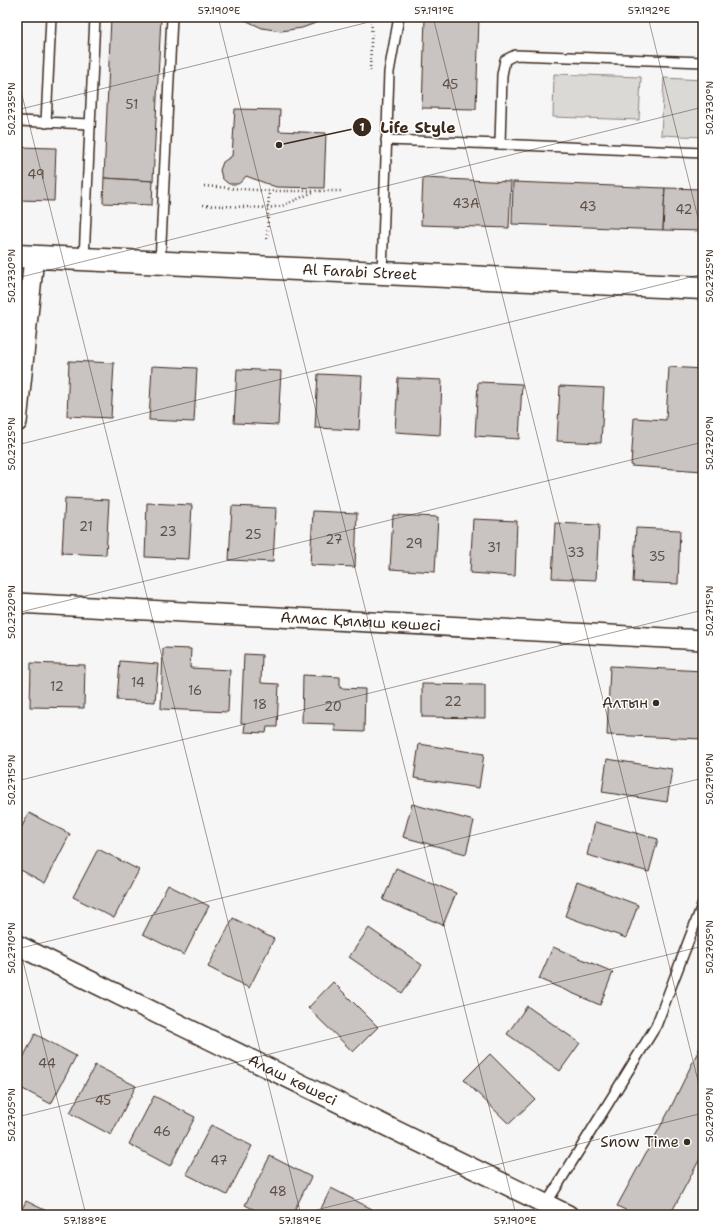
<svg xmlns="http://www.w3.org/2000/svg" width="720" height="1232" font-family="'Shantell Sans',sans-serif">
	<rect width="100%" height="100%" fill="#f7f6f6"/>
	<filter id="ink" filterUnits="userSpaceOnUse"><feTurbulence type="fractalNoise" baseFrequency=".025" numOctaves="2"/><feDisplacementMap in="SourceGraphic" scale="8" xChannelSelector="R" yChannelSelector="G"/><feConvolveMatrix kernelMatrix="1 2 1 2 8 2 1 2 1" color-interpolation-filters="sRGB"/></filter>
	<g filter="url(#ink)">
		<!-- green -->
		<g fill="#dbd9d6" stroke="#8b827a">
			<polygon points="554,74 641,77 639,120 553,117"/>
			<polygon points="664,78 703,80 703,137 661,135"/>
		</g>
		<!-- building -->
		<g fill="#c9c3c1" stroke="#3b2a1e">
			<polygon points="111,17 161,17 153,181 104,178"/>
			<polygon points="245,17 321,17 321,21 302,28 281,31 262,28 245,20"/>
			<polygon points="425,17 479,17 476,109 422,108"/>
			<polygon points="598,17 703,17 703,21 621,18"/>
			<polygon points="235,109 280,110 279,131 326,133 324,188 276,187 246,176 242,181 238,184 229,184 225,181 222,178 220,170 223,162 232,156"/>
			<polygon points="17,147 56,148 54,201 17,200"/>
			<polygon points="104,178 153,181 152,205 103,203"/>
			<polygon points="423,178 511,182 509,228 421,225"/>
			<polygon points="513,182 665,188 663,230 512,224"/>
			<polygon points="665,188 703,189 703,231 663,230"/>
			<polygon points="69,361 114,363 111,418 67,416"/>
			<polygon points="152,366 197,368 194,422 149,420"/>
			<polygon points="669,367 703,369 703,471 631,466 634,418 666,420"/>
			<polygon points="237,369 281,371 278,425 234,423"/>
			<polygon points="318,374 362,376 359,430 315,428"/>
			<polygon points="398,378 442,380 440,435 395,432"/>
			<polygon points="478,382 522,384 519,439 475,436"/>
			<polygon points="560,386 604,388 601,443 557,441"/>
			<polygon points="65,498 109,500 106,555 62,553"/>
			<polygon points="147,503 192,505 189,559 145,557"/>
			<polygon points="232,506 276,508 273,562 229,560"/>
			<polygon points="313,511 357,513 355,567 310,565"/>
			<polygon points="393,515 438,517 435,572 390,569"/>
			<polygon points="473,519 517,521 515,576 470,573"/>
			<polygon points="555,523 599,525 596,580 552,578"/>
			<polygon points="636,528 680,530 678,584 633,582"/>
			<polygon points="163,648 191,649 190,668 230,670 228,712 161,709"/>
			<polygon points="244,654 262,655 261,683 279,684 277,727 267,727 266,733 244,732 245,723 241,723"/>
			<polygon points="120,661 158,664 155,702 117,700"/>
			<polygon points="31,663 85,665 84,708 30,707"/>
			<polygon points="610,666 703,671 703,739 607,735"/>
			<polygon points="303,675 340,677 340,688 365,689 364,732 335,731 335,724 302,723"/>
			<polygon points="422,684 485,685 485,718 422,717"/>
			<polygon points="419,744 484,754 479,788 414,778"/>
			<polygon points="607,759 672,769 667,802 602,792"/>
			<polygon points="412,804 474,821 466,854 403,837"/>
			<polygon points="29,813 70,834 45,883 17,868 17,836"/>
			<polygon points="595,822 658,839 649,872 587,855"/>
			<polygon points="98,849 139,870 114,918 73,897"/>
			<polygon points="396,868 456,893 443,925 383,900"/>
			<polygon points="577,882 638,905 626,938 565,916"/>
			<polygon points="168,885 209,906 184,955 143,934"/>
			<polygon points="233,918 274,939 249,988 208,967"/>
			<polygon points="369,928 422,965 402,993 349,957"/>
			<polygon points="553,947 613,972 600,1005 539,979"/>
			<polygon points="333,982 378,1027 353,1052 308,1008"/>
			<polygon points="527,1006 580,1043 560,1071 507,1034"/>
			<polygon points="35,1034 76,1056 51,1104 17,1086 17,1070"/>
			<polygon points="703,1041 703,1153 670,1215 636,1215 617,1206 670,1109"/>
			<polygon points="490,1054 535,1099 509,1124 464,1080"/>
			<polygon points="95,1065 136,1086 111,1135 70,1113"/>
			<polygon points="154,1096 195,1117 170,1166 129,1144"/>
			<polygon points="211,1125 252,1146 227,1195 186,1174"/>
			<polygon points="270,1156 311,1177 292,1215 265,1215 245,1205"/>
			<polygon points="331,1188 372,1209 369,1215 318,1215"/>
			<polygon points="26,1201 55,1215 19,1215"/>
		</g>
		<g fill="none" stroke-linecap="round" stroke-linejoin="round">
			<!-- lane casing -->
			<g stroke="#3b2a1e" stroke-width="12">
				<g id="lane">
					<polyline points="17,121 90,124"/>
					<polyline points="46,123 51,17"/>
					<polyline points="386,140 500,144 502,75 505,60 515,55 703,62"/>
					<polyline points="500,144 703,153"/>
					<polyline points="84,259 95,17"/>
					<polyline points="160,263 172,17"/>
					<polyline points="382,273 389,72 399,17"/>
					<polyline points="546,1204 656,1026 703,903"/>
				</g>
			</g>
			<!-- street casing -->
			<g stroke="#3b2a1e" stroke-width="22">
				<g id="street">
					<polyline points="17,422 34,257"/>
					<path id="s1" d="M17,603L703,640"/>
					<path id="s2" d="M17,945L568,1215"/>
				</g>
			</g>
			<!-- secondary casing -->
			<g stroke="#3b2a1e" stroke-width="25">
				<g id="secondary">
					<path id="s3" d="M17,256L703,288"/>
				</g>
			</g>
			<!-- path -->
			<g stroke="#3b2a1e" stroke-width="2.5" stroke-dasharray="1 3" stroke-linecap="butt">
				<polyline points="370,71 372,17"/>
				<polyline points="204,186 269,191 313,191"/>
				<polyline points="203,205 267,208 282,206 316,191 341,191"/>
				<polyline points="267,239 269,191"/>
			</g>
			<!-- lane -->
			<use href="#lane" stroke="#fff" stroke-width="9"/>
			<!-- street -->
			<use href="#street" stroke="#fff" stroke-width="19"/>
			<!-- secondary -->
			<use href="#secondary" stroke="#fff" stroke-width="22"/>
		</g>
	</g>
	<!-- ticks -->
	<path fill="none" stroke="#3b2a1e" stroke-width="1" stroke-opacity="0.45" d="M218,17L516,1215M433,17L703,1101M648,17L703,238M17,75L301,1215M17,110L389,17M17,278L703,107M17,445L703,274M17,613L703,442M17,781L703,610M17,937L86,1215M17,949L703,778M17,1117L703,946M296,1215L703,1113"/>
	<!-- markers -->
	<g fill="#3b2a1e" stroke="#fff" stroke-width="1.5">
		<circle cx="656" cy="703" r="4"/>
		<circle cx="687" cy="1142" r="4"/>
	</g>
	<g text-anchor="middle" stroke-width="3" stroke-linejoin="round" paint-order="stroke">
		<!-- number labels -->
		<g font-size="13" fill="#5e5047">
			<text x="450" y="89">45</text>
			<text x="132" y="109">51</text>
			<text x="36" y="179">49</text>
			<text x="466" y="208">43А</text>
			<text x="588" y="211">43</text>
			<text x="684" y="214">42</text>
			<text x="86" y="531">21</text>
			<text x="168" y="536">23</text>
			<text x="253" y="539">25</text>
			<text x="334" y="544">27</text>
			<text x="414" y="548">29</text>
			<text x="494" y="552">31</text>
			<text x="576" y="557">33</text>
			<text x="657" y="561">35</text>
			<text x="138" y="687">14</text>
			<text x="57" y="691">12</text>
			<text x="195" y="695">16</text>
			<text x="453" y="706">22</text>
			<text x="260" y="709">18</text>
			<text x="333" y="711">20</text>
			<text x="47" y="1068">44</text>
			<text x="103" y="1105">45</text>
			<text x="162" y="1136">46</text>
			<text x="219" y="1165">47</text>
			<text x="278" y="1196">48</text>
		</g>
		<!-- street labels -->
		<g font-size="15" fill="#3b2a1e" stroke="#fff">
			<text dy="5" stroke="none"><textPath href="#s3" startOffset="343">Al Farabi Street</textPath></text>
			<text dy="5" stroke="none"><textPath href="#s1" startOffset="344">Алмас Қылыш көшесі</textPath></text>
			<text dy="5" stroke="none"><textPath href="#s2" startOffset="307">Алаш көшесі</textPath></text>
		</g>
		<!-- poi labels -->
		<g font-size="15" fill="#3b2a1e" stroke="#fff" text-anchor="end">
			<text x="648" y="708">Алтын</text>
			<text x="679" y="1147">Snow Time</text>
		</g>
	</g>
	<!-- callouts -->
	<path fill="none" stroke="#3b2a1e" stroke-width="1.5" d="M279 145L362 127"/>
	<g fill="#3b2a1e" stroke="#fff" stroke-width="1.5">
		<circle cx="279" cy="145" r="4"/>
		<circle cx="362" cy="127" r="10"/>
	</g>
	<g font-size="12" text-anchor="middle" font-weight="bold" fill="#fff">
		<text x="362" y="131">1</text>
	</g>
	<g font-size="16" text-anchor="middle" font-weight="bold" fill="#3b2a1e" stroke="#fff" stroke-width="3" stroke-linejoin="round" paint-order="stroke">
		<text x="418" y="133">Life Style</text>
	</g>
	<!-- margin -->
	<rect width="720" height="1232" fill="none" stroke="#fff" stroke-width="44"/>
	<rect x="22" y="22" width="676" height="1188" fill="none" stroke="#3b2a1e" stroke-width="1.5"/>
	<g font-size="10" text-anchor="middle" fill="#3b2a1e">
		<text x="219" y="14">57.190°E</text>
		<text x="434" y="14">57.191°E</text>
		<text x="649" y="14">57.192°E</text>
		<text transform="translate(709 108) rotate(-90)" y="4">50.2730°N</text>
		<text transform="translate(11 109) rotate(-90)" y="4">50.2735°N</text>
		<text transform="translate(709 276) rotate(-90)" y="4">50.2725°N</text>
		<text transform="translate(11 276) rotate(-90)" y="4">50.2730°N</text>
		<text transform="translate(709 443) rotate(-90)" y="4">50.2720°N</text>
		<text transform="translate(11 444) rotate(-90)" y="4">50.2725°N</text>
		<text transform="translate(709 611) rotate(-90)" y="4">50.2715°N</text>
		<text transform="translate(11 612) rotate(-90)" y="4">50.2720°N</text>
		<text transform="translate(709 779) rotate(-90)" y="4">50.2710°N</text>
		<text transform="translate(11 780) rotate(-90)" y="4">50.2715°N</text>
		<text transform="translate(709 947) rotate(-90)" y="4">50.2705°N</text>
		<text transform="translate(11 948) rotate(-90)" y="4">50.2710°N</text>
		<text transform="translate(709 1115) rotate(-90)" y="4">50.2700°N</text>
		<text transform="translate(11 1115) rotate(-90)" y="4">50.2705°N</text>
		<text x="85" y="1224">57.188°E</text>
		<text x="300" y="1224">57.189°E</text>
		<text x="515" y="1224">57.190°E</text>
	</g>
</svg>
